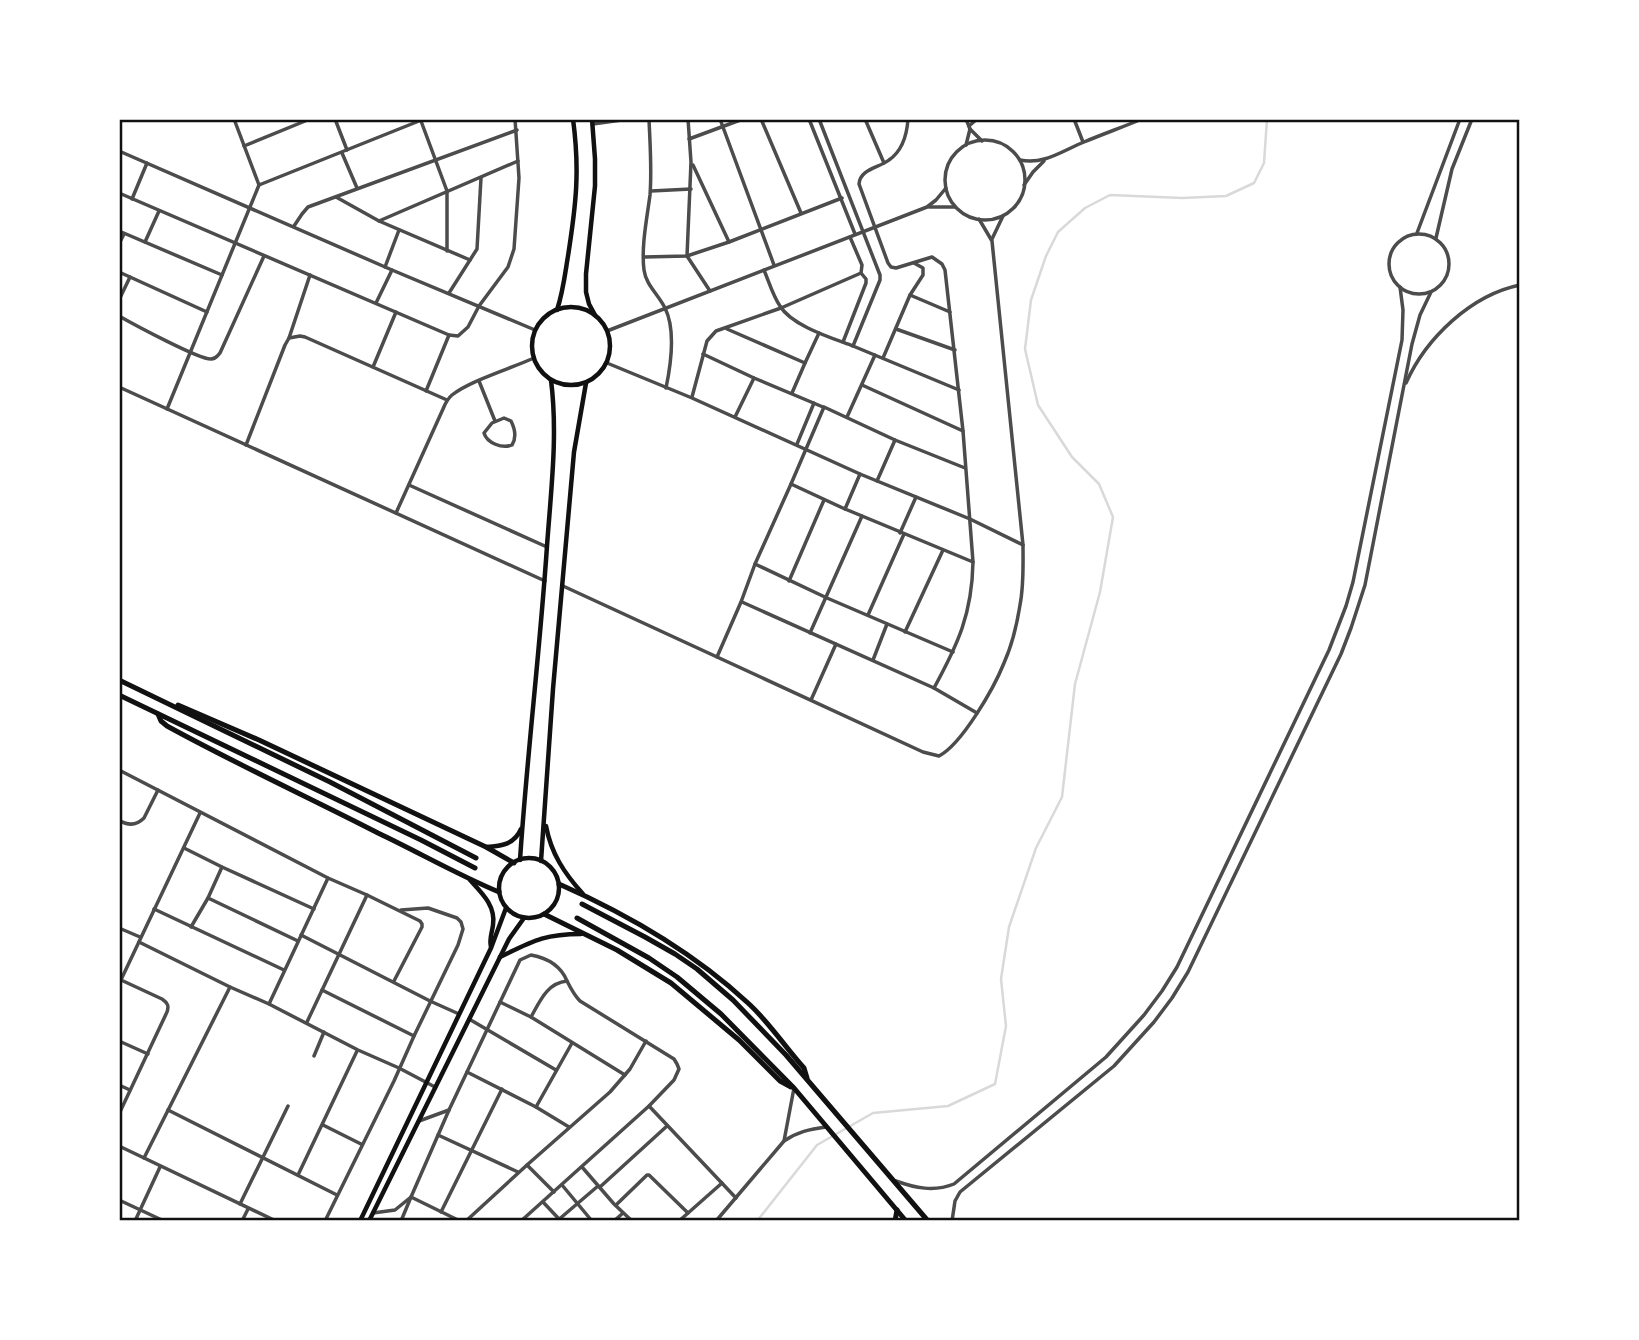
<svg xmlns="http://www.w3.org/2000/svg" width="1639" height="1340" font-family="'DM Sans',sans-serif">
	<rect width="100%" height="100%" fill="#fff"/>
	<g fill="none" stroke-linecap="round" stroke-linejoin="round">
		<!-- stream -->
		<polyline stroke="#d9d9d9" stroke-width="2.5" points="757,1221 817,1145 873,1113 948,1106 995,1084 1006,1026 1001,979 1009,927 1036,848 1062,797 1075,684 1100,592 1113,517 1099,484 1072,457 1038,405 1025,349 1031,300 1046,256 1058,232 1085,208 1110,195 1182,198 1226,196 1254,183 1264,163 1267,119"/>
		<!-- minor -->
		<g stroke="#4c4c4c" stroke-width="3.5">
			<polyline points="234,119 259,185"/>
			<polyline points="335,119 347,150"/>
			<path d="M649,119C650,144 652,169 650,195C647,218 641,247 644,270C646,285 658,294 665,308C676,330 671,364 666,388"/>
			<polyline points="688,119 691,162 687,256 710,291"/>
			<polyline points="720,119 774,265"/>
			<polyline points="761,119 801,213"/>
			<polyline points="809,119 855,234"/>
			<polyline points="819,119 880,275 880,280 853,346 959,390"/>
			<polyline points="865,119 884,163"/>
			<path d="M908,119C907,134 902,151 889,160C879,168 860,169 859,184L888,263L891,267L896,268L932,257L942,264L945,270L963,431L973,562C972,614 958,644 934,688"/>
			<polyline points="966,119 970,129 982,141"/>
			<polyline points="1074,119 1083,142"/>
			<polyline points="421,121 447,191 447,251"/>
			<polyline points="593,124 629,119"/>
			<polyline points="969,126 977,119"/>
			<polyline points="689,139 743,119"/>
			<polyline points="966,145 970,129"/>
			<polyline points="244,146 310,119"/>
			<polyline points="119,151 392,270 535,330"/>
			<polyline points="342,153 357,188"/>
			<polyline points="693,165 729,242"/>
			<polyline points="651,191 691,189"/>
			<polyline points="119,193 449,335 458,336 468,327 479,306 508,267 514,249 519,178 515,119"/>
			<polyline points="336,197 379,221 470,260"/>
			<polyline points="132,199 147,163"/>
			<polyline points="379,221 518,161"/>
			<polyline points="294,226 302,214 308,207 517,130"/>
			<polyline points="119,231 222,275"/>
			<polyline points="992,239 1003,216"/>
			<polyline points="145,242 159,211"/>
			<polyline points="119,244 124,234"/>
			<polyline points="644,257 687,256 729,242 842,198"/>
			<polyline points="385,267 399,230"/>
			<path d="M764,270C769,282 773,296 780,306C792,326 832,338 853,346"/>
			<polyline points="119,272 207,312"/>
			<polyline points="449,293 477,249 481,178"/>
			<polyline points="910,295 950,312"/>
			<polyline points="119,300 130,277"/>
			<polyline points="376,303 392,270"/>
			<path d="M119,316C133,324 200,360 211,359C216,359 217,356 220,353L264,256"/>
			<polyline points="727,329 805,363 819,333"/>
			<polyline points="896,329 955,350"/>
			<polyline points="289,338 310,275"/>
			<polyline points="843,342 866,283 866,279 861,273"/>
			<polyline points="703,354 754,378 823,407"/>
			<polyline points="883,358 910,295 923,275 923,268 914,263"/>
			<polyline points="607,363 692,398 860,474 970,519 1023,545"/>
			<polyline points="373,367 396,312"/>
			<polyline points="479,381 495,421"/>
			<polyline points="862,385 963,431"/>
			<polyline points="119,387 545,581"/>
			<polyline points="426,391 449,335"/>
			<polyline points="792,393 805,363"/>
			<polyline points="692,397 707,341 716,331 781,308 861,273 862,265 850,237"/>
			<polyline points="167,409 259,185 424,119"/>
			<polyline points="735,417 754,378"/>
			<polyline points="847,417 875,355"/>
			<path d="M504,418L511,421C515,429 517,437 512,445C502,449 487,443 484,433L492,423Z"/>
			<polyline points="797,444 814,403"/>
			<polyline points="246,445 285,345 289,338 300,336 305,337 447,400"/>
			<polyline points="877,481 895,440"/>
			<polyline points="791,484 845,509 973,562"/>
			<polyline points="409,485 547,547"/>
			<polyline points="845,509 860,474"/>
			<path d="M396,513L443,409C445,404 447,399 452,395C469,381 512,368 534,358"/>
			<polyline points="900,533 916,497"/>
			<polyline points="755,564 827,598 953,652"/>
			<polyline points="789,581 824,500"/>
			<path d="M563,586L923,752L939,756C962,744 994,688 1004,663C1012,645 1017,624 1020,605C1024,585 1023,565 1023,545L992,241L979,219"/>
			<polyline points="742,602 934,688 977,713"/>
			<polyline points="868,615 904,534"/>
			<polyline points="905,632 943,550"/>
			<polyline points="810,633 862,516"/>
			<polyline points="717,657 741,602 755,564 791,484 824,407 895,440 965,468"/>
			<polyline points="873,660 887,624"/>
			<polyline points="811,700 836,644"/>
			<polyline points="119,770 328,878 367,895 420,921 422,924 422,927 394,981"/>
			<path d="M119,820C128,826 136,826 144,818L158,790"/>
			<polyline points="184,848 222,867 314,909"/>
			<polyline points="208,898 298,941"/>
			<polyline points="154,909 284,970"/>
			<polyline points="191,927 208,898 222,867"/>
			<polyline points="119,928 140,937"/>
			<polyline points="301,935 430,1001 459,1014"/>
			<polyline points="139,942 230,987 269,1004 358,1050 399,1068 435,1087"/>
			<polyline points="119,984 200,813"/>
			<polyline points="322,990 414,1036 458,945 463,929 461,922 457,918 428,908 401,910"/>
			<polyline points="500,1002 531,1017 625,1075"/>
			<polyline points="269,1004 328,878"/>
			<path d="M531,1017C540,1001 547,983 567,981"/>
			<polyline points="469,1019 556,1070"/>
			<polyline points="307,1022 367,895"/>
			<polyline points="119,1041 148,1054"/>
			<polyline points="314,1056 324,1032"/>
			<polyline points="467,1072 536,1107 569,1127"/>
			<polyline points="119,1085 130,1090"/>
			<polyline points="649,1106 736,1198"/>
			<polyline points="536,1107 572,1043"/>
			<polyline points="168,1110 337,1195"/>
			<path d="M119,1114L167,1012C169,1006 168,1003 162,999L121,980"/>
			<polyline points="419,1121 449,1110"/>
			<polyline points="323,1125 361,1144"/>
			<polyline points="438,1135 518,1172"/>
			<polyline points="784,1141 794,1088"/>
			<polyline points="144,1158 230,987"/>
			<polyline points="527,1165 554,1192"/>
			<polyline points="582,1167 614,1204 632,1221"/>
			<polyline points="298,1175 357,1051"/>
			<polyline points="562,1185 592,1221"/>
			<polyline points="600,1187 667,1126"/>
			<polyline points="119,1200 164,1221"/>
			<polyline points="543,1202 559,1219"/>
			<polyline points="240,1204 288,1106"/>
			<polyline points="616,1205 647,1175 649,1175 688,1213"/>
			<polyline points="441,1212 502,1089"/>
			<path d="M373,1213L395,1210L411,1197L449,1110L520,960L531,955C547,958 561,966 567,981C571,989 574,995 580,1001L674,1059L677,1064L679,1069L674,1080L649,1106L521,1221"/>
			<polyline points="135,1221 160,1167"/>
			<polyline points="242,1221 248,1209"/>
			<polyline points="325,1221 394,1081 414,1036"/>
			<polyline points="401,1221 411,1197 460,1221"/>
			<polyline points="466,1221 527,1165 610,1092 630,1069 646,1041"/>
			<polyline points="557,1221 598,1186"/>
			<polyline points="614,1221 623,1213"/>
			<polyline points="679,1221 722,1183"/>
			<path d="M716,1221L784,1141C797,1132 810,1129 826,1127"/>
		</g>
		<!-- tertiary -->
		<g stroke="#4c4c4c" stroke-width="3.5">
			<circle cx="985" cy="180" r="40"/>
			<path d="M1020,160C1044,165 1062,151 1084,142C1103,134 1123,127 1142,119"/>
			<polyline points="1024,185 1033,172 1044,161"/>
			<polyline points="929,207 955,207"/>
			<polyline points="1417,233 1460,119"/>
			<circle cx="1419" cy="264" r="30"/>
			<polyline points="1436,238 1452,169 1472,119"/>
			<polyline points="607,331 927,207 936,200 946,188"/>
			<path d="M1406,383C1426,338 1471,295 1520,285"/>
			<polyline points="119,1146 276,1221"/>
			<path d="M896,1181C915,1188 934,1192 954,1184L1106,1057L1144,1015L1162,991L1177,967L1329,650L1346,606L1353,582L1402,340L1403,310L1400,287"/>
			<polyline points="952,1221 955,1201 960,1192 1114,1066 1154,1022 1172,998 1188,972 1341,654 1351,628 1365,585 1412,344 1420,315 1431,292"/>
		</g>
		<!-- secondary -->
		<g stroke="#111" stroke-width="4.5">
			<polyline points="592,119 595,159 595,186 586,274 586,292 589,304 595,315"/>
			<circle cx="571" cy="346" r="39"/>
			<path d="M557,310C563,292 565,274 568,256C576,205 580,171 573,119"/>
			<path d="M546,826C551,853 564,873 583,894"/>
			<path d="M486,847C501,846 514,845 521,829"/>
			<circle cx="529" cy="888" r="30"/>
			<path d="M520,860C527,755 540,650 547,546C551,490 558,435 551,380"/>
			<polyline points="541,861 553,689 574,452 586,383"/>
			<path d="M470,880C482,893 496,906 493,925C492,933 489,939 491,947"/>
			<path d="M500,957C533,941 544,934 581,934"/>
			<polyline points="360,1221 491,948 506,908"/>
			<polyline points="369,1221 509,939 524,918"/>
		</g>
		<!-- trunk -->
		<g stroke="#111" stroke-width="5">
			<polyline points="119,680 330,782 476,858"/>
			<polyline points="119,695 421,840 475,868"/>
			<polyline points="178,705 259,740 486,847 514,863"/>
			<path d="M158,714L161,721L167,726C236,764 308,797 378,833C418,852 458,875 499,892"/>
			<path d="M559,884C627,914 693,952 748,1003C769,1022 785,1047 804,1068L807,1078"/>
			<polyline points="582,904 645,937 675,954 697,969 733,1000 786,1055 928,1221"/>
			<polyline points="544,914 617,950 671,983 739,1040 780,1081 791,1087"/>
			<polyline points="577,918 649,958 677,977 721,1014 794,1088 906,1221"/>
			<polyline points="895,1221 897,1210"/>
		</g>
	</g>
	<!-- border -->
	<rect width="1639" height="1340" fill="none" stroke="#ffffff" stroke-width="242"/>
	<rect x="121" y="121" width="1397" height="1098" fill="none" stroke="#111" stroke-width="2.5"/>
</svg>
